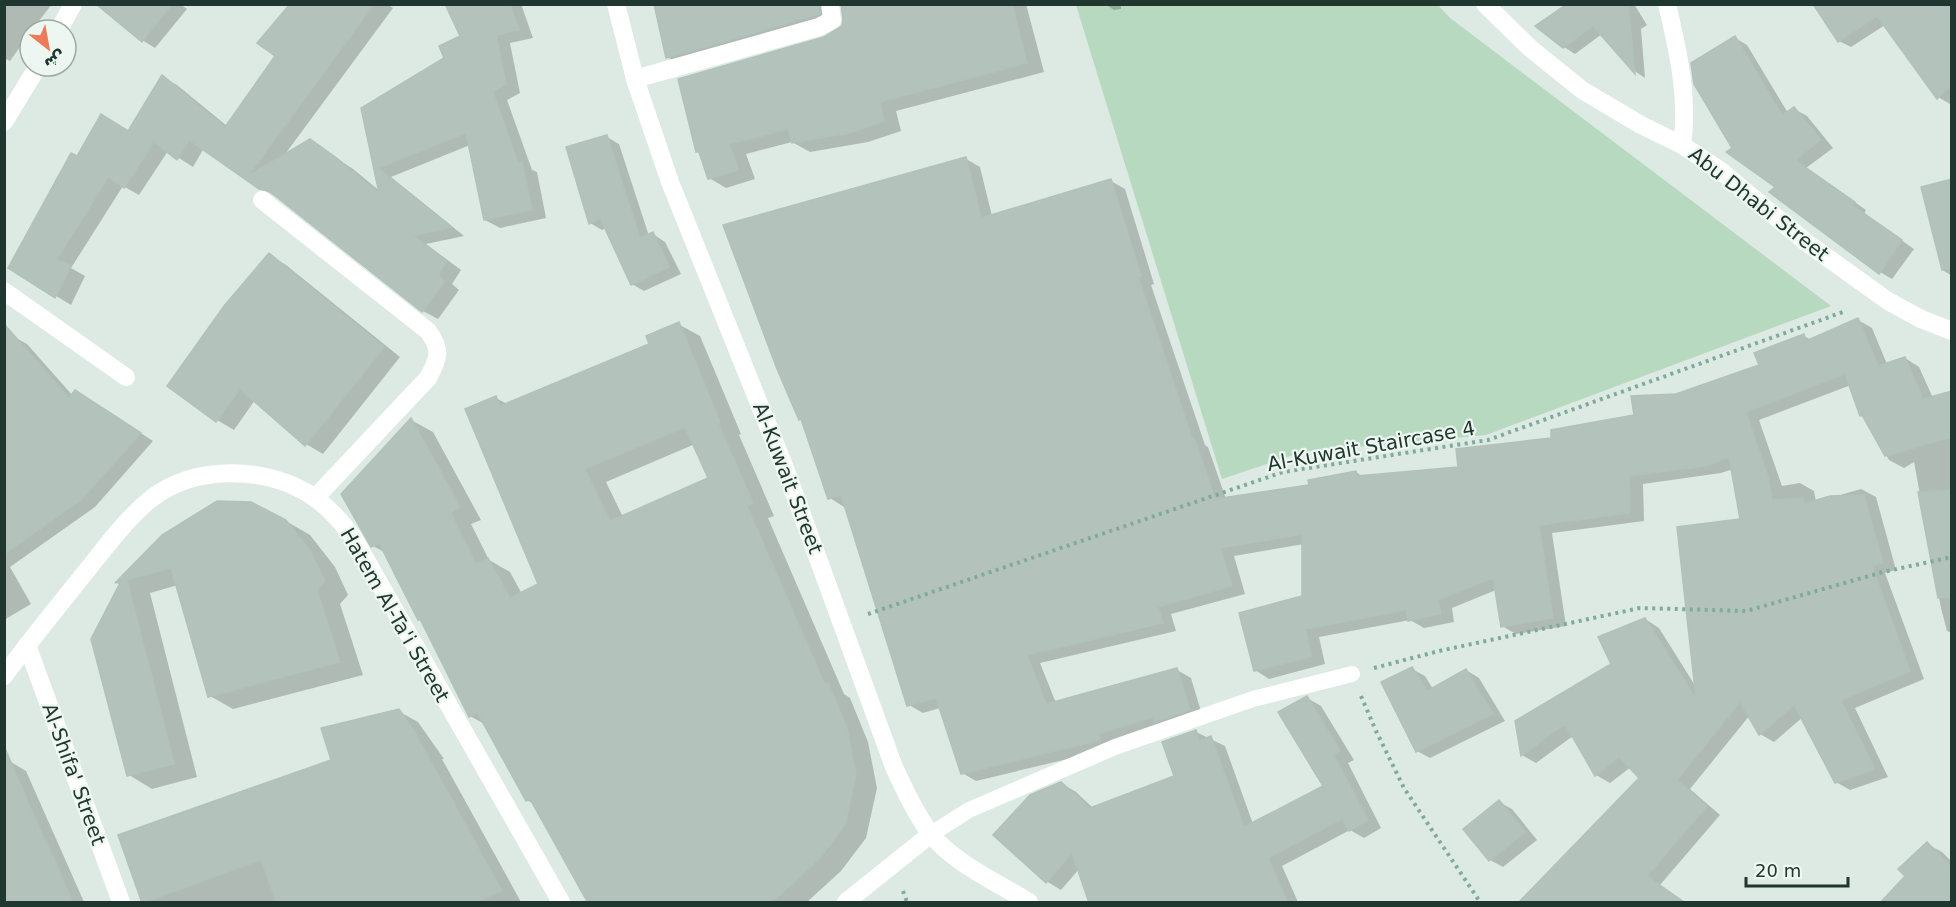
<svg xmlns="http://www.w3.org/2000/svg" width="1956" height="907" font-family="'DejaVu Sans',Cairo,sans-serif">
	<rect width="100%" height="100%" fill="#dde9e3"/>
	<!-- green -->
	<polygon fill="#b7d9c0" points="1076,5 1438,5 1450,18 1831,306 1486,435 1302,452 1222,479"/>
	<!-- shadow -->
	<g fill="#0003" fill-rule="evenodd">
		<polygon points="4,4 52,4 32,30 30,30 30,33 10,61 4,58"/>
		<polygon points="98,4 180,4 187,9 155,48 142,40"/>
		<polygon points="369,4 387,4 393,8 283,157 310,141 353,169 381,192 363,109 446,59 462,37 447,4 521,4 533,38 510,43 520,93 507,100 532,170 537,172 546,218 500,228 485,220 470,145 391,177 464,236 426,244 461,270 452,284 459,290 438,319 423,311 280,198 260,188 204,148 193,167 168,151 139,195 123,186 71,268 85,276 71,305 10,268 78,158 129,133 162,77 177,85 227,126"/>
		<polygon points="656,4 842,4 837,9 837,23 684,67 667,57"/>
		<polygon points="843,4 1026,4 1044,72 896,111 901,131 868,142 810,152 792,142 746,154 755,179 726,188 709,178 701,153 698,151 825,38 844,25"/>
		<polygon points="1105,4 1121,4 1121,9 1114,10"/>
		<polygon points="1567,4 1634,4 1647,25 1641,29 1645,78 1636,72 1602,34 1575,54 1564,47"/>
		<polygon points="1815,4 1952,4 1952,102 1950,104 1938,97 1885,25 1851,47 1839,41"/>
		<polygon points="1735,38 1747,45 1788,113 1794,109 1807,116 1833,148 1806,168 1866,210 1864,214 1914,249 1892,279 1880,272 1778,187 1734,148"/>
		<polygon points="607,137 619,144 649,236 653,234 665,242 681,274 644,291 632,284 606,228 602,230 590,223"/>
		<polygon points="966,159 980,167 992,216 1111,181 1125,189 1154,284 1151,285 1205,445 1208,447 1226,499 1311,486 1356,472 1363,477 1460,468 1553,439 1636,417 1677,395 1760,366 1804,336 1811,340 1858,320 1872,328 1887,364 1905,358 1919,367 1933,398 1952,392 1952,633 1947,631 1941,608 1914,462 1904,468 1889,460 1865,417 1861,415 1851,385 1759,420 1782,486 1800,483 1814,491 1816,502 1861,489 1876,497 1896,570 1885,573 1924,679 1855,708 1888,777 1850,790 1836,782 1803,717 1774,742 1760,734 1750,715 1690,789 1720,815 1660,885 1685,902 1526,902 1641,778 1631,767 1610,783 1596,775 1573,736 1536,763 1522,755 1517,722 1613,664 1645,619 1659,628 1696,687 1742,521 1733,469 1721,473 1643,484 1644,521 1552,533 1566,626 1516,634 1502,626 1496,590 1452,608 1454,622 1424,628 1410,620 1319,637 1325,664 1269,679 1255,670 1304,597 1304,544 1234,556 1245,594 1171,614 1176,631 1040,663 1056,703 1177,670 1191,678 1203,718 1113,748 976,781 962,773 940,708 923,713 909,705 846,506 844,507 830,498 803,421 800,419"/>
		<polygon points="1952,181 1952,276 1944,271 1923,188"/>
		<polygon points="269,255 286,265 400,357 323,454 306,444 255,400 234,430 217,420"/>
		<path d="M678,324L700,336L741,434L739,435L774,516L768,518L844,694L850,698L868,742L877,788L866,838L841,871L807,902H590L535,805L527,800L486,725L470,716L423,621L419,619L386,553L373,546L411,420L433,432L481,520L471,524L489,560L510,572L522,594L540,585L496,398L507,404L651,344ZM695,444L710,479L623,517L606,482Z"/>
		<polygon points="14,337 27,344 73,396 89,400 153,441 95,507 10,567 31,604 4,620 4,350"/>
		<polygon points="286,521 310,535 335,567 348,595 340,604 363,675 233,709 210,696 178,585 150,593 197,777 152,789 129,775 121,585 117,583 163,536"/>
		<polygon points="1412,669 1425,676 1433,689 1466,670 1479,678 1505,721 1430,758 1417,751"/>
		<polygon points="1307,698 1321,706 1354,760 1348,763 1381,828 1364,838 1350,830 1282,866 1298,902 1090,902 1079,869 1061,890 1046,881 1061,783 1076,792 1093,808 1176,777 1196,732 1225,746 1253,824 1325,787"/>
		<polygon points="398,711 418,722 444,759 442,759 521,902 143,902"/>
		<polygon points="11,762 26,771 84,902 4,902 4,764"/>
		<polygon points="1499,802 1512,809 1537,840 1503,867 1490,860"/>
		<polygon points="1927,844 1942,852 1952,862 1952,902 1907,876"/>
	</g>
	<!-- building -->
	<g fill="#b3c3bc" stroke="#b0c2ba" stroke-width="1.5" fill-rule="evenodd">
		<polygon points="96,4 172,4 142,42"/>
		<polygon points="290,4 374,4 248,176 310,139 338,159 379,193 361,108 444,58 439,46 460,36 445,4 510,4 519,30 496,35 506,84 493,92 518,163 522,162 532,210 484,220 466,133 378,168 452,227 413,236 447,261 438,275 445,281 422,312 269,191 259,189 189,140 177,160 154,142 124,188 108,177 57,259 71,266 55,298 8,268 71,153 77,156 101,114 128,131 162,75 225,127 275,56 257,43"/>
		<polygon points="654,4 819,4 820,14 666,58"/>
		<polygon points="841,4 1012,4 1027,63 880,102 884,121 850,133 792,143 788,129 729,144 739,170 708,179 699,152 696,152 678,79 824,37 842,26 843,19"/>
		<polygon points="1567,4 1628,4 1635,74 1593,26 1563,48 1535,26"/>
		<polygon points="1813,4 1952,4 1952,84 1937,99 1877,16 1838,42"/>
		<polygon points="1735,36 1782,115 1794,107 1821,140 1795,160 1855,202 1852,205 1902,240 1879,274 1769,192 1775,187 1726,152 1732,148 1694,84 1691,63"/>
		<polygon points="607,135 640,238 653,232 669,267 631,285 600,218 589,224 566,147"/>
		<polygon points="966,157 981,218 1111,179 1141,276 1138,277 1192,438 1194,437 1215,499 1309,485 1308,480 1356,471 1357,476 1458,467 1456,449 1551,438 1551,430 1634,415 1631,396 1676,394 1759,365 1754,353 1804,334 1806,341 1858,318 1878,366 1905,357 1923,399 1952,391 1952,437 1885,456 1862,415 1860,416 1845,374 1746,412 1768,477 1772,500 1803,498 1804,504 1830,496 1864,495 1883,563 1872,566 1910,671 1841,700 1875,769 1835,783 1794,705 1759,735 1740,702 1677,780 1707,806 1647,876 1685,903 1518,903 1639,778 1619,757 1595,776 1565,724 1521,756 1515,721 1611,664 1598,637 1645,618 1696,699 1677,527 1740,519 1729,457 1706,466 1629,476 1630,513 1539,525 1553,618 1501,627 1493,578 1438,600 1441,614 1408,621 1406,610 1306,629 1311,657 1254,671 1239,613 1302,596 1302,534 1220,548 1232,586 1158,607 1163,623 1027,655 1046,704 1177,668 1190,710 1154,722 1153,717 1098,734 1100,740 961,774 936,698 907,706 841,495 828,499 801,419 799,420 777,369 723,225"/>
		<polygon points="1952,179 1952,268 1942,270 1921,187"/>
		<polygon points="269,253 384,347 305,446 240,389 216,422 167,386 224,306"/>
		<path d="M679,322L720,422L718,423L753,503L747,506L825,685L828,683L847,728L856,775L845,825L819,859L779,896L764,903H588L530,799L526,801L477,712L469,717L420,619L418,620L379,543L371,547L341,494L411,418L460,507L450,512L476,564L488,558L510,598L538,584L465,409L496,396L500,406L649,344L646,336ZM685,427L708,478L610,521L585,469Z"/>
		<polygon points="4,324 69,398 75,390 141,433 81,500 4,554"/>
		<polygon points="1952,490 1952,597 1938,598 1918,492"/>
		<polygon points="217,501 251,502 286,520 311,552 325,581 317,590 340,662 208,697 171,568 127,580 174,764 127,776 91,639 121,581 115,583 162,535"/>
		<polygon points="1412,667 1427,691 1466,669 1493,714 1416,752 1381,682"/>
		<polygon points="1307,696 1340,751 1334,755 1368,820 1349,831 1342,819 1268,858 1288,903 1089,903 1072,853 1046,883 993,835 1030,795 1061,782 1090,808 1174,776 1162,742 1196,730 1199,741 1211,736 1244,827 1323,786 1278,712"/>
		<polygon points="399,709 414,731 502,891 473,903 277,903 261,860 142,903 118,835 331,760 321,728"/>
		<polygon points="4,746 45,841 46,840 73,903 4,903"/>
		<polygon points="1499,800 1525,832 1489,861 1463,829"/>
		<polygon points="1927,842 1952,867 1952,903 1880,903 1905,876 1898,869"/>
	</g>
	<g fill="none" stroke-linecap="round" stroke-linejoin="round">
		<!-- path -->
		<g stroke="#7fab9c" stroke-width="4" stroke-dasharray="3 4.5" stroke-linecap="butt">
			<polyline points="868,614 1283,472 1488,440 1843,312"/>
			<polyline points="1374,668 1439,651 1640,608 1746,611 1883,572 1952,557"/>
			<polyline points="1361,696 1376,731 1404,788 1480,902"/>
			<polyline points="903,891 907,902"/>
		</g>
		<!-- lane -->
		<polyline stroke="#fff" stroke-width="16" points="931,834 969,810 1115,747 1253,699 1352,674"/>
		<!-- street -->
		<g stroke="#fff" stroke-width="18">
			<path d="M616,4L635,79L670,182L785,468L894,767C905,790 915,813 930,833C953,863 998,883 1029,902"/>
			<polyline points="1485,4 1530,48 1582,90 1641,125 1682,145 1721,171 1807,243 1888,301 1921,319 1952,331"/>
			<path d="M1667,4C1678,51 1689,97 1682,145"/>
			<polyline points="59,30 73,4"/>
			<polyline points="635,79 819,27 832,20 830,4"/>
			<polyline points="4,122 38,66"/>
			<path d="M262,200L428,331C442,350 439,358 428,378L315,498"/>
			<polyline points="4,291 126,377"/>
			<polyline points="27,645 121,902"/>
			<path d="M4,676C31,639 60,604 88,569C108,544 127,518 152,498C197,464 269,466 315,498C330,509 342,522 353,537L561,902"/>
			<polyline points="846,902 931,834"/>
		</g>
	</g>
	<g text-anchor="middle" stroke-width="4.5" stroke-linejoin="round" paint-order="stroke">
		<!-- street labels -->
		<g font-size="20" fill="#203730" stroke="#edf6f1">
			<text transform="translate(1759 204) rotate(38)" y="7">Abu Dhabi Street</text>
			<text transform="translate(1371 446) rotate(-10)" y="7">Al-Kuwait Staircase 4</text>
			<text transform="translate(788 478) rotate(69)" y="7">Al-Kuwait Street</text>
			<text transform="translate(395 615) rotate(60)" y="7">Hatem Al-Ta'i Street</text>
			<text transform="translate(74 774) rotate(70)" y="7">Al-Shifa' Street</text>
		</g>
	</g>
	<!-- border -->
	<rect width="1956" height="907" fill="none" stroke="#203730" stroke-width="12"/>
	<!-- north arrow -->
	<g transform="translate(48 48) rotate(149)"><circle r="28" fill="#edf6f1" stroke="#9baaa4" stroke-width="1.5"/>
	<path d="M0-4.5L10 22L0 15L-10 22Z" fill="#eb7b59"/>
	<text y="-9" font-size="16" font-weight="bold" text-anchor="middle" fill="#203730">ش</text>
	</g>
	<!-- scale -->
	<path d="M1746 877v9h102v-9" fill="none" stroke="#203730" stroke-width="3"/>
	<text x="1755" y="877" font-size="18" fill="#203730" stroke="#edf6f1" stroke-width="4.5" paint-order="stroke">20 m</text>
</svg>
